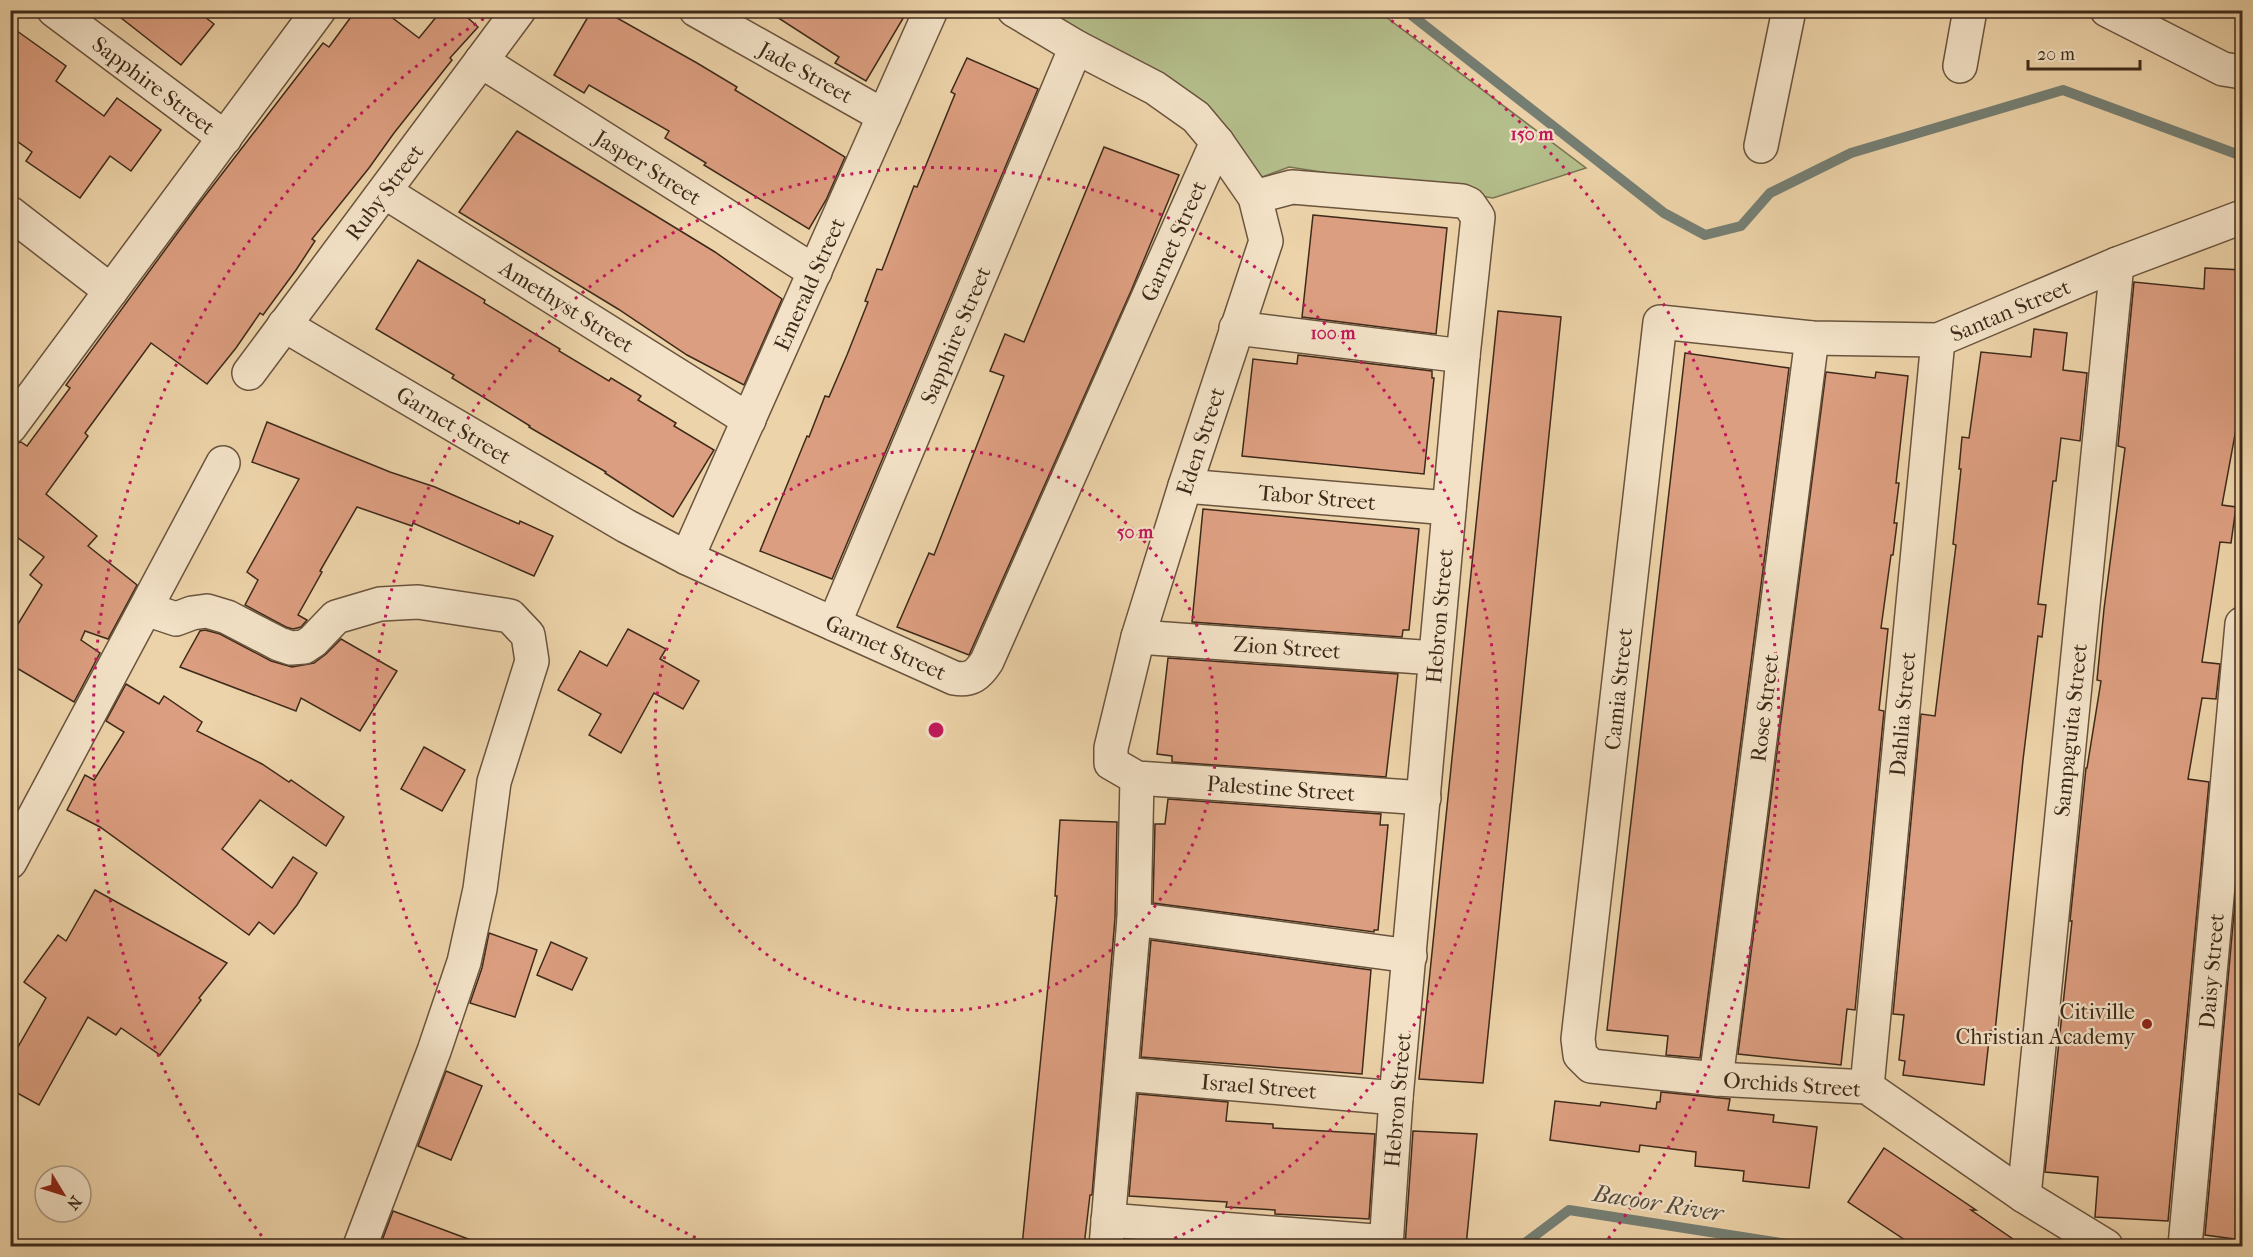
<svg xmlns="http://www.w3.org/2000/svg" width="2253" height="1257" font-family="'IM FELL French Canon',serif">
	<rect width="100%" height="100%" fill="#edd3a9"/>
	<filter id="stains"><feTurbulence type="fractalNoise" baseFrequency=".00333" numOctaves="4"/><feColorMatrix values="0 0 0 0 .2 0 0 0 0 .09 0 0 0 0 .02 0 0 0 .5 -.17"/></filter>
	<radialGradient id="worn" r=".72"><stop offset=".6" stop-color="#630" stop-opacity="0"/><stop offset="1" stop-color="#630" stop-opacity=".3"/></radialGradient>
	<!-- green -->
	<polygon fill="#b4be8b" stroke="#797452" stroke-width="1.5" points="1047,11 1378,11 1586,168 1493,198 1289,167 1257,179"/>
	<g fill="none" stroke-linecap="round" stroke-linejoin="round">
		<!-- stream -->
		<g stroke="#757f74" stroke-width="10">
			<polyline points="1405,10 1664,213 1705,235 1741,226 1770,193 1851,153 2063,90 2242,156"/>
			<polyline points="1521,1246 1569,1210 1800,1246"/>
		</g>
	</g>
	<!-- building -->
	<g fill="#dc9e80" stroke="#3e2a1a" stroke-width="1.5">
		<polygon points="111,10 196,10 214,24 181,65"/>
		<polygon points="356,10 382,10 419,38 442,10 459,10 478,27 450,58 452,60 394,133 369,168 312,239 315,241 296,270 263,315 260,313 236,348 207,384 151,343 85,433 88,436 46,494 97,536 88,546 137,585 108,639 85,631 81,640 100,653 74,702 10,664 10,637 42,585 30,575 44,557 10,532 10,445 21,442 27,446 70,388 66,385 198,205 323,43 329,47"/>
		<polygon points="592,10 603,10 697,63 737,87 735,90 845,157 826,200 809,229 704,165 706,163 665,138 669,131 589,85 584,93 554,75"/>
		<polygon points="766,10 908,10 866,81 835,63 839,57"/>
		<polygon points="10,26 66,66 56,81 104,116 117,98 161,130 131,171 110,156 80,198 26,161 32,152 10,136"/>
		<polygon points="967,58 1038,89 832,579 760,551 807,436 809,437 825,396 829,397 847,355 868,302 865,301 877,269 882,270 914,186 917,187 955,94 951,92"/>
		<polygon points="517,131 715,252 782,299 744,385 687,355 618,309 459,212"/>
		<polygon points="1104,147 1179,175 1131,291 969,655 897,627 929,553 934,555 1004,376 990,371 1005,334 1024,342"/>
		<polygon points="1313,215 1447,228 1436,334 1302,317"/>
		<polygon points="418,260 485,300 484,303 560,349 559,351 609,381 611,378 641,396 638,400 676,423 674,426 714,450 673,517 605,473 606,472 529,427 530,426 452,378 454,375 376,329"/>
		<polygon points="2205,268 2242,270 2242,430 2236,429 2222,505 2236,507 2231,543 2220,542 2202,662 2220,664 2216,699 2202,698 2188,779 2209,782 2168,1221 2095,1217 2098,1177 2045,1172 2072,921 2070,921 2086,768 2087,768 2101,681 2097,680 2104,609 2125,448 2118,446 2134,282 2204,289"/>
		<polygon points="1498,311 1561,317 1483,1083 1419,1079"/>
		<polygon points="2034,329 2067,333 2063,370 2087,373 2080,441 2061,438 2056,481 2053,481 2038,604 2046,605 2042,637 2038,636 2023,760 1995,1032 1990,1031 1984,1085 1903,1075 1905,1061 1899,1060 1904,1015 1893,1014 1921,714 1935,716 1956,545 1953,544 1961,469 1959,469 1962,437 1969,438 1981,352 2031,357"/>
		<polygon points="1685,353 1789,368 1700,1058 1666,1055 1668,1036 1607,1030"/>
		<polygon points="1298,355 1432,371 1432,378 1434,378 1424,474 1242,456 1253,359 1297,364"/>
		<polygon points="1826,372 1875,378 1876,372 1908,376 1896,483 1899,483 1894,523 1897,523 1893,555 1891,555 1881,628 1888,629 1879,710 1884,711 1855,1010 1847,1009 1841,1065 1738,1054"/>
		<polygon points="267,422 390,472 435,487 519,524 520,521 553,536 534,576 413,523 412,526 357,507 320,571 322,572 298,615 307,620 301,627 293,629 286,627 245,605 258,580 247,572 299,479 252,462"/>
		<polygon points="1203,509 1419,529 1409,630 1403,630 1402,637 1192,622"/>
		<polygon points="628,629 666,649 660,659 699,681 683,709 654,693 621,753 589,735 601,714 558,690 580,651 607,666"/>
		<polygon points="205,630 220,634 271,661 292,667 314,663 326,654 341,639 397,671 360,731 301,698 296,711 180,667 200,631"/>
		<polygon points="1168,658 1398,674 1386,777 1172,762 1172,756 1157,754"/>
		<polygon points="126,684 159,704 164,696 202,722 197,731 262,764 289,782 291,780 344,817 326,846 260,800 222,849 272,888 293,857 317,873 297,905 274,934 259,922 249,935 100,827 67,810 85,775 94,780 124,732 106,721"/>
		<polygon points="424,747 465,770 442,811 401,789"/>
		<polygon points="1168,799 1381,814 1380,825 1388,825 1378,930 1374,930 1374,932 1153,903 1155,824 1165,824"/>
		<polygon points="1060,820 1117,822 1115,918 1092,1195 1090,1195 1084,1246 1022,1246 1057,896 1055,896"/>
		<polygon points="2242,824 2242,1240 2205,1235"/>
		<polygon points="95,890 227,963 199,998 201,1000 160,1055 121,1028 116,1035 88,1017 39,1105 10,1089 10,1061 46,998 24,982 58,935 66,941"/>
		<polygon points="489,933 537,950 515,1017 470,1003 482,968"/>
		<polygon points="1151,940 1371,970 1362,1074 1141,1057"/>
		<polygon points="551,942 587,958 572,990 537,975"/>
		<polygon points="446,1071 482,1086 451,1160 418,1146"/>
		<polygon points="1661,1092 1730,1099 1728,1110 1774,1115 1773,1122 1817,1127 1809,1188 1743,1181 1744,1171 1695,1166 1696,1152 1640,1145 1639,1152 1550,1140 1555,1101 1600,1106 1601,1102 1656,1109 1657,1102 1660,1102"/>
		<polygon points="1138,1094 1228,1102 1226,1121 1273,1124 1273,1128 1375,1134 1369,1219 1275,1214 1275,1210 1226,1207 1227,1202 1129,1196"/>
		<polygon points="1413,1131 1477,1134 1466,1246 1405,1246"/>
		<polygon points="1884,1148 1976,1210 1971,1210 2023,1246 1914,1246 1848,1202"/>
		<polygon points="393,1211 479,1243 478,1246 380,1246"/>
	</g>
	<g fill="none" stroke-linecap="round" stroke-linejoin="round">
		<!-- street casing -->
		<g stroke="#6a543e" stroke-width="36">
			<g id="street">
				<polyline points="54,10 225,138"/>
				<polyline points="696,10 884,116"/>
				<polyline points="1014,10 1076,47 1155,88 1196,117 1217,142 1255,197 1266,241 1185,486 1138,637 1111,748 1111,763 1137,778 1424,798"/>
				<polyline points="2107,10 2223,69 2242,72"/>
				<polyline points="481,61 815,272"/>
				<polyline points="1960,66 1970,10"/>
				<polyline points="1761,146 1789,10"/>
				<polyline points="385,192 749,420"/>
				<polyline points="1255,197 1292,187 1462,201 1469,204 1478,217 1463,356 1396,1098 1386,1246"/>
				<polyline points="10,213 111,291"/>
				<path d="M284,325L626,526L687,558L954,678C971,681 978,675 987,661L1217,142"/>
				<polyline points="1236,328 1463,356"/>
				<polyline points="249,373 519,10"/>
				<polyline points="10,427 319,10"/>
				<polyline points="1185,486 1449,508"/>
				<polyline points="687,558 931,10"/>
				<polyline points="146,609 176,619 192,613 207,611 227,617 279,644 291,648 304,647 313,641 336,617 380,604 418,602 510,616 528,635 532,661 494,782 480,889 464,962 434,1051 360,1246"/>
				<polyline points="834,624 1076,47"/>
				<polyline points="1138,637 1435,658"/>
				<polyline points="10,862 223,463"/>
				<polyline points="1134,919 1410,956"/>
				<polyline points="1122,1074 1396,1098"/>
				<polyline points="1716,1079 1812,338"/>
				<polyline points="1867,1087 1938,340"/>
				<polyline points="2024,1196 2117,264"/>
				<polyline points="1108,1220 1387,1242"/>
				<polyline points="1106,1246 1134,919 1137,778"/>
				<polyline points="2106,1246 2024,1196 1867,1087 1716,1079 1591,1066 1580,1055 1578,1039 1660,322 1812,338 1938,340 2117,264 2242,217"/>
				<polyline points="2185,1246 2242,624"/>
			</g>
		</g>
		<!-- street -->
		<use href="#street" stroke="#f3e2c7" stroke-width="33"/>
	</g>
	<!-- distance rings -->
	<g fill="none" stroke="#c2185b" stroke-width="3" stroke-dasharray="3 6">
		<circle cx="936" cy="730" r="281"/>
		<path d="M712 1245A562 562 0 1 1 1160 1245"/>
		<path d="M267 1243A843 843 0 0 1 496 11M1376 11A843 843 0 0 1 1605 1243"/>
	</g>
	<!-- markers -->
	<circle fill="#8f2418" stroke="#f3e2c7" stroke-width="2" cx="2147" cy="1024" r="6"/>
	<g text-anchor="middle" stroke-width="4.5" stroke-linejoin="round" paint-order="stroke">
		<!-- street labels -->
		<g font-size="22" fill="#3e2a1a" stroke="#f3e2c7">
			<text transform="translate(806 72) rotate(29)" y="8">Jade Street</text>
			<text transform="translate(154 85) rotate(37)" y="8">Sapphire Street</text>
			<text transform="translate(648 167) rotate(32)" y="8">Jasper Street</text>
			<text transform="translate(384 192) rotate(-53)" y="8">Ruby Street</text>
			<text transform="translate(1173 241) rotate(-66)" y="8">Garnet Street</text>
			<text transform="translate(809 284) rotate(-66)" y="8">Emerald Street</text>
			<text transform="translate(567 306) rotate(32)" y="8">Amethyst Street</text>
			<text transform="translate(2010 310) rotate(-23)" y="8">Santan Street</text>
			<text transform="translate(955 335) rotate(-67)" y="8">Sapphire Street</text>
			<text transform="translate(454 425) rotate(31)" y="8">Garnet Street</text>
			<text transform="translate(1200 441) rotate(-72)" y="8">Eden Street</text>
			<text transform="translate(1317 497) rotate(5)" y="8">Tabor Street</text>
			<text transform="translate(1439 616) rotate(-85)" y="8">Hebron Street</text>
			<text transform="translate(886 647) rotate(24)" y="8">Garnet Street</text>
			<text transform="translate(1287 647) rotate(4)" y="8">Zion Street</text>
			<text transform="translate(1618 689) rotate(-84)" y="8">Camia Street</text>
			<text transform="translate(1764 708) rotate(-83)" y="8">Rose Street</text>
			<text transform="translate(1902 714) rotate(-85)" y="8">Dahlia Street</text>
			<text transform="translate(2070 730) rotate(-84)" y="8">Sampaguita Street</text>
			<text transform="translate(1281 788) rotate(4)" y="8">Palestine Street</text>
			<text transform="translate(2211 971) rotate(-85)" y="8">Daisy Street</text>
			<text transform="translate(1792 1084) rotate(4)" y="8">Orchids Street</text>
			<text transform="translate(1259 1086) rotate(5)" y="8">Israel Street</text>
			<text transform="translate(1397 1100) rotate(-85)" y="8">Hebron Street</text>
		</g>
		<!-- poi labels -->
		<g font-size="22" fill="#3e2a1a" stroke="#f3e2c7" text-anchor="end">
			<text x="2135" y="1019">Citiville<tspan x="2135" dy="25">Christian Academy</tspan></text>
		</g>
		<!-- water labels -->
		<g font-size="24" font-style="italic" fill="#554d40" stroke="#f3e2c7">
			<text transform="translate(1658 1203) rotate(9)" y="8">Bacoor River</text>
		</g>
	</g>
	<circle cx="936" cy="730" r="9" fill="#c2185b" stroke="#f3e2c7" stroke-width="3"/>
	<g font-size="18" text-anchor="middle" font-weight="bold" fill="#c2185b" stroke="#f3e2c7" stroke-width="4.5" stroke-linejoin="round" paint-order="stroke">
		<text x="1532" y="140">150 m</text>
		<text x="1333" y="339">100 m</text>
		<text x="1135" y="538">50 m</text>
	</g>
	<!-- margin -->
	<rect width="2253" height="1257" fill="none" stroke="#edd3a9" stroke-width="36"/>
	<rect x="12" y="12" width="2229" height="1233" fill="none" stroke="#3e2a1a" stroke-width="3"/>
	<rect x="18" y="18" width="2217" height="1221" fill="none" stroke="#3e2a1a" stroke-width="1.5"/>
	<!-- north arrow -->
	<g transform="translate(63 1194) rotate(128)"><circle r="28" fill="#f3e2c7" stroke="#ab9882" stroke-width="1.5"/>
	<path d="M0-4.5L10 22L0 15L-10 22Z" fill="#8f2418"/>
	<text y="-9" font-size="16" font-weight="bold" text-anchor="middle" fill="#3e2a1a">N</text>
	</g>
	<!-- scale -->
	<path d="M2028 60v9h112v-9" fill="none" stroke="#3e2a1a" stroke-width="3"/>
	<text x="2037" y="60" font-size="18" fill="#3e2a1a" stroke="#f3e2c7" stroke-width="4.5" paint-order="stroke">20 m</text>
	<rect width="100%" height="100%" filter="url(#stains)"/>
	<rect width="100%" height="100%" fill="url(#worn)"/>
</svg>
